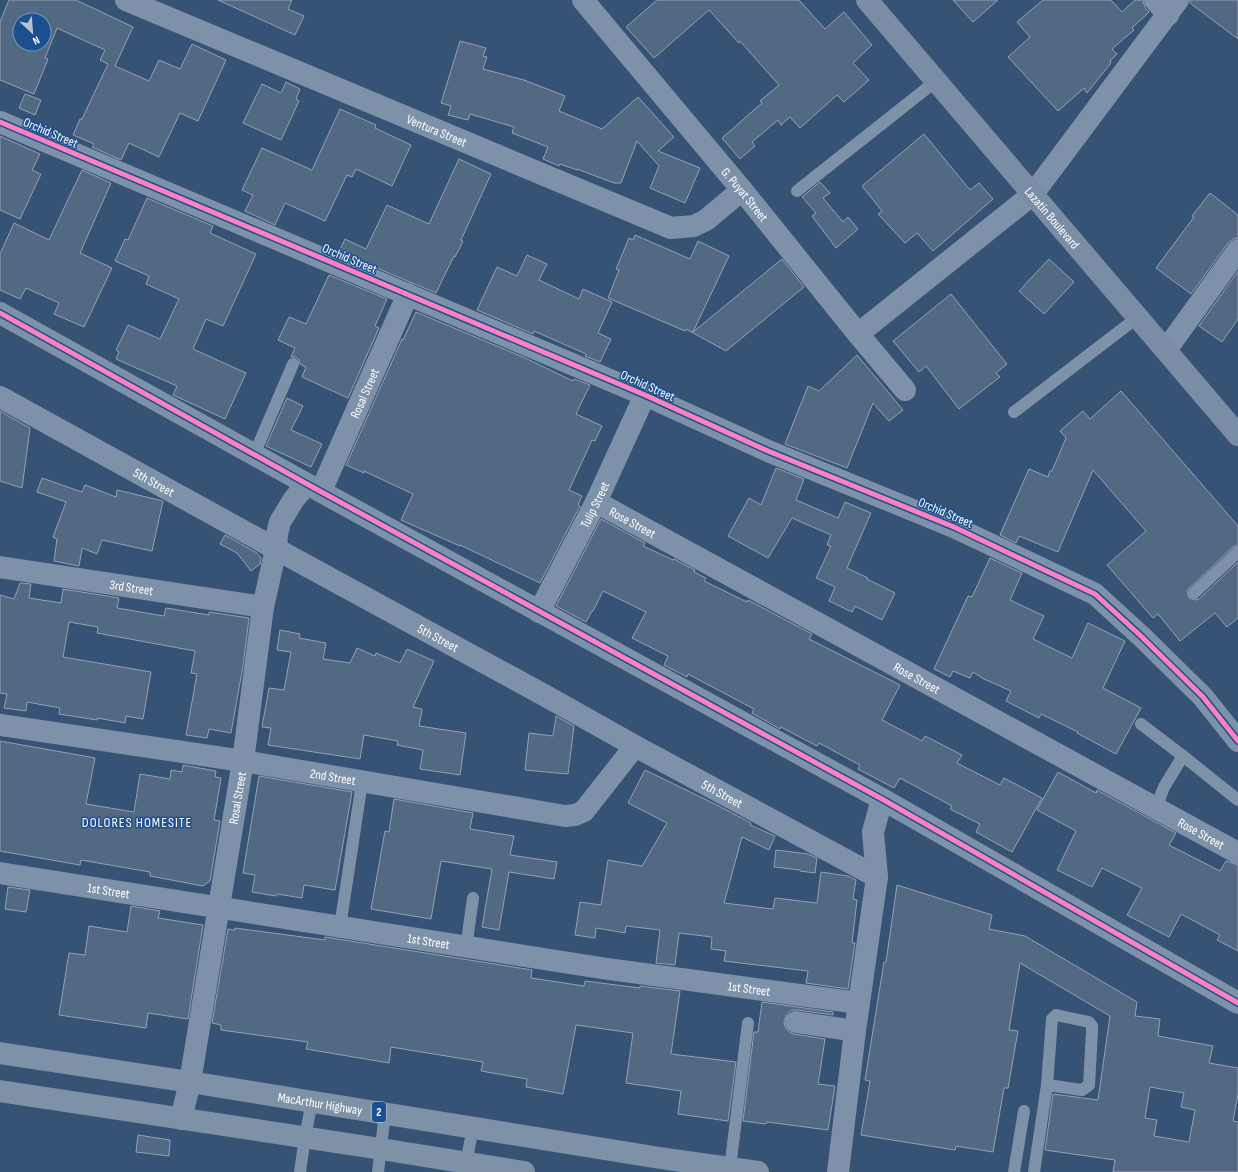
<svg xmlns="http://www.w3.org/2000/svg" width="1238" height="1172" font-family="'Sofia Sans Condensed',sans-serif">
	<rect width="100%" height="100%" fill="#365274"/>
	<!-- building -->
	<g fill="#526984" stroke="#92a2b6" fill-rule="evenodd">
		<path d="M9,0H76L133,27L115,66L149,81L159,60L180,69L192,44L226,60L198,121L180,113L159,157L129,143L121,160L92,147L94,144L73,135L80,119H82L108,64L100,60L105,50L57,28L45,58L48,59L34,94L0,80V22ZM20,20H44V44H20Z"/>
		<polygon points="218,0 292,0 288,9 304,16 295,35"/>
		<polygon points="657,0 799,0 825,29 844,12 872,45 853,63 869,80 844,102 837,95 800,128 790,117 781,125 778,120 752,142 755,146 740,159 722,138 762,103 760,101 779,85 740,41 739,43 709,10 654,58 626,27"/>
		<polygon points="953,0 998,0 973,22"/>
		<polygon points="1043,0 1111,0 1122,12 1135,0 1143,0 1145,8 1149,12 1132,28 1134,30 1112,49 1117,54 1110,61 1111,63 1087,93 1084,88 1058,111 1008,57 1030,37 1017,22"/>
		<polygon points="1190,0 1238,0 1238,39 1190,3"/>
		<polygon points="460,41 486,48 483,56 487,57 483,69 524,80 565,96 559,111 602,129 638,97 674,137 658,151 700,168 685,203 650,188 659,166 637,141 621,183 614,183 577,169 577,170 560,164 559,166 543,159 548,147 512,133 514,127 470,114 468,120 448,115 451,106 441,103"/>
		<polygon points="286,82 300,89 296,99 299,101 281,140 243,123 262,84 281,93"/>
		<polygon points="25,94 41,100 35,115 19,108"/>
		<polygon points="340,109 376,125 375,128 411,145 392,186 356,169 352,177 347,175 325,221 285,203 275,225 245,211 253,195 242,190 262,148 312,170"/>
		<polygon points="924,134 970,190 979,183 993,199 933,251 917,233 905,243 878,214 882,211 862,186"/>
		<polygon points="0,136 40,154 32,170 41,174 20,219 0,210"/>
		<polygon points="459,159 491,174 461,240 463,241 455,257 454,256 436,293 339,252 345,239 366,249 387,205 429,224"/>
		<polygon points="82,170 111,183 80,253 112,268 84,327 54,314 59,303 26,288 20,299 0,290 0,254 14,223 49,240"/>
		<polygon points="820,182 830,193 823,198 843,222 848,217 858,229 836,248 812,216 816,213 802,197"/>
		<polygon points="1210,193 1238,215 1238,238 1233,239 1228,243 1191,294 1156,268 1194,217 1192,216"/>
		<polygon points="147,198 213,226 210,233 256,254 223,326 206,319 193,349 246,373 225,419 173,395 177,386 116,359 119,352 116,350 128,325 160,339 179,299 146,284 149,276 115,261 125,239 128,240"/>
		<polygon points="635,235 690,259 698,241 729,256 693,332 782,259 804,287 726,351 686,329 685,331 608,298 619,270 616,269 629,238 633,240"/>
		<polygon points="527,255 547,264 539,280 579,299 583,289 612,302 598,333 611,339 600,362 585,356 586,354 534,331 533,334 477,310 497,267 517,276"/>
		<polygon points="1049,259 1074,282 1044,314 1019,291"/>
		<polygon points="1238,271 1238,319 1222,342 1199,326"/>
		<polygon points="329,275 387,299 375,326 379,328 348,398 302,377 306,367 300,364 299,360 296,357 291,357 295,348 278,340 289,317 306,324"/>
		<polygon points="951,294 1007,364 996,373 1000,377 959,409 926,366 919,372 893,341"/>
		<polygon points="416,312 523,357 573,381 574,379 590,385 576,414 602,426 595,441 592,440 569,490 582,496 578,505 580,506 540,583 460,545 460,546 401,520 413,494 364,471 364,473 346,465 402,339 403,340"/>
		<polygon points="857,355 903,410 889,421 873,403 847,468 785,444 808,386 819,391"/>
		<polygon points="1121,391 1238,526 1238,545 1233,547 1189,588 1187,591 1189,598 1195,600 1199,599 1238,562 1238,618 1227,627 1215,613 1180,641 1158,614 1153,618 1107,565 1146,531 1093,470 1058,552 1019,536 1016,543 1000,535 1029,469 1048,477 1050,471 1052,471 1066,438 1060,431 1083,411 1090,419"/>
		<polygon points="287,398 303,406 291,430 322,444 311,467 266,446"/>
		<polygon points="0,411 30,428 22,488 0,481"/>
		<polygon points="776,468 804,479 796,500 838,518 845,502 871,513 847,568 868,578 867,579 895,593 882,620 855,606 852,612 829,601 835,587 816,578 831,546 827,545 831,535 792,518 768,558 728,536 749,498 761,505"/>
		<polygon points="42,478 82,492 85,485 116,497 117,490 163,501 152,551 102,540 97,554 82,548 79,566 54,561 57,539 53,537 66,502 37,492"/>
		<polygon points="601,519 645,543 643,546 673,560 674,559 695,570 694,572 706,578 704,581 747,602 748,600 812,634 809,639 900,685 882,720 922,741 925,736 962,755 957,763 1000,785 1004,778 1042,798 1012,852 976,832 980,824 950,809 952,806 900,778 894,788 858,769 860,765 819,743 817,746 781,727 780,729 752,713 754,709 688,674 687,677 664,665 668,656 632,638 646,612 603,591 593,611 592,611 586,622 556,606"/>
		<polygon points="225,535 257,553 261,558 260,564 251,571 237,553 220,544"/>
		<polygon points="990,558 1022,573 1010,600 1044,616 1033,639 1072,658 1088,623 1125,641 1103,688 1141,708 1116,754 1077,733 1078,732 1041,714 1039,718 1006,701 1011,691 984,679 973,672 970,678 953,671 950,677 934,669 968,596 972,597"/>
		<polygon points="20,583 31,584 29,598 61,603 63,589 119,598 117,608 164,616 166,608 209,615 209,612 249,618 243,666 231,733 209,729 207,738 186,735 197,674 191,673 195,651 97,633 98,627 69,622 63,657 151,672 143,719 126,716 125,723 97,718 97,720 59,714 60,708 27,702 26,711 4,708 7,694 0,693 0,595 14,599"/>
		<polygon points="280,630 300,634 299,638 326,643 323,659 350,663 357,648 375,656 376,653 400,663 407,649 434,661 413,707 422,709 419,726 466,733 460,775 420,769 423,750 397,745 398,741 364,735 360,759 268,745 271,728 262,727 269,688 284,690 291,652 277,650"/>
		<polygon points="556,716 574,726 568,774 525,770 529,733 553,736"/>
		<polygon points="0,741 95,758 86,804 134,812 140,774 170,779 171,770 182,772 183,765 216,771 215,777 221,778 214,820 220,821 210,881 203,886 150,876 150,872 81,860 80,865 0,851"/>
		<polygon points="645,770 715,804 751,823 750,825 775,836 769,850 742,837 724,903 773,909 775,898 817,903 821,872 848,876 856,880 853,899 857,900 852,943 855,943 848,989 806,983 808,971 724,961 726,951 711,949 712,937 679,933 675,965 656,963 660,930 626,926 625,933 596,928 595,938 575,935 580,902 601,905 608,860 642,866 667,823 628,803"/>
		<polygon points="1058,772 1096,793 1097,790 1176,833 1169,845 1220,871 1226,861 1238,865 1238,951 1217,940 1220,935 1181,914 1169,937 1127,915 1142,888 1102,868 1092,887 1057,870 1076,831 1037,810"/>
		<polygon points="259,776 352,792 335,890 304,885 302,898 277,894 276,896 252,892 255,875 243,873"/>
		<polygon points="394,799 473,813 470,829 514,836 510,855 557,862 554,879 509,872 499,930 482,927 492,869 441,861 431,919 371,909 385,831 389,832"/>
		<polygon points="776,850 808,854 817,858 815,873 800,871 800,870 774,867"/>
		<path d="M897,885L992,915L989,929L1025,936L1137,1002L1135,1016L1160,1019L1158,1036L1213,1046L1209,1063L1238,1068V1094L1233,1121L1238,1122V1172H1113L1115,1160L1045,1150L1053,1094L1098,1100L1110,1016L1020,963L1009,1030L1018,1031L1008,1088H1004L993,1152L956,1146L955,1150L861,1135L870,1081L865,1080L884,962H886ZM1150,1087L1184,1093L1181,1107L1195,1110L1189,1142L1154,1136L1157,1120L1145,1118Z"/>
		<polygon points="8,887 30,890 26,912 5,909"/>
		<polygon points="131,906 160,911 158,918 203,925 188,1019 148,1013 146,1028 59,1015 69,953 85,955 89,926 127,932"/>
		<polygon points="235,928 325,940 325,937 532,970 531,978 584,986 585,981 640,988 640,986 680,991 671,1054 736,1062 728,1121 678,1114 681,1091 626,1083 633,1033 576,1025 563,1094 526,1087 527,1079 481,1071 483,1062 391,1047 389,1063 306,1049 308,1042 221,1030 221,1025 212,1023 228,929 235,930"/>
		<polygon points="762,1002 833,1012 833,1015 798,1010 792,1010 787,1014 784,1021 785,1027 789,1032 794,1034 825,1039 818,1084 835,1086 828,1130 767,1122 766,1124 743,1121 754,1032 758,1032"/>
		<polygon points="138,1135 170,1140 169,1156 136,1152"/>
	</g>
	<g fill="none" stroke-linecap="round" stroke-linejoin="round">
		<!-- lane -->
		<g stroke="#7d92a8" stroke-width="12">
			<polyline points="797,191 936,81"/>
			<polyline points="1014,412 1138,317"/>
			<polyline points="254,455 293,364"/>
			<polyline points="1194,593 1238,552"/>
			<polyline points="1141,724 1183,756 1164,787 1156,808"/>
			<polyline points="1183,756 1238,800"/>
			<polyline points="340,927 362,782"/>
			<polyline points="466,948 473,898"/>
			<polyline points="465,1168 473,1128"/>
			<polyline points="730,1168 748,1023"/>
			<polyline points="300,1172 305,1137 312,1101"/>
			<polyline points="378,1172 385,1113"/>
			<polyline points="1014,1172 1024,1111"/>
			<polyline points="1034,1172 1047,1085 1052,1019 1056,1015 1089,1022 1092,1026 1092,1032 1089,1085 1082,1090 1047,1085"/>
		</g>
		<!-- street -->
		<g stroke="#7d92a8" stroke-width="22">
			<path id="s1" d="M126,0L671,228L694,226L706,220L742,190"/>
			<path id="s2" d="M583,0L742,190L858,334L905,390"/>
			<polyline points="1155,0 1168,15"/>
			<polyline points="0,122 645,395 768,451 954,527 1095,594 1142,637 1203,697 1238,741"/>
			<polyline points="0,313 307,484 882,799 1238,1003"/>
			<polyline points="858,334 1033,194 1178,0"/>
			<polyline points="1166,350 1238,250"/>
			<path id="s3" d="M0,397L276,549L544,695L635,746L877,877"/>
			<path id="s4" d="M321,491L408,294"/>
			<path id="s5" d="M596,502L1238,853"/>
			<path id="s6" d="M0,567L263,607"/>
			<path id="s7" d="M539,612L596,502L645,395"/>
			<path id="s8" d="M0,725L243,761L565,816L575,815L584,811L635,746"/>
			<path id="s9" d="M0,873L601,968L859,1003"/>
			<polyline points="796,1022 855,1031"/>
			<path id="s10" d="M181,1119L190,1082L243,761L263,607L276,549L277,534L280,522L294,499L307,484"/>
			<polyline points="838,1172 855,1031 877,877 873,832 882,799"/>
		</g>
		<!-- secondary -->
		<path stroke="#798da4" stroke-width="22" id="s11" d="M867,0L1238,435"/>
		<!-- highway -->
		<g stroke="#7e92a7" stroke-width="22">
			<path id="s12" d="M0,1053L190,1082L660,1158L758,1172"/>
			<polyline points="0,1091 381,1149 524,1172"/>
		</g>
		<!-- cycleway casing -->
		<g stroke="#1b4f8f" stroke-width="8">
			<g id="cycleway">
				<polyline points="0,122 645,395 768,451 954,527 1095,594 1142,637 1203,697 1238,741"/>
				<polyline points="0,313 307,484 882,799 1238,1003"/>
			</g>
		</g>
		<!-- cycleway -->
		<use href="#cycleway" stroke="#ff80c0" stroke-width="5"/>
	</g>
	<g text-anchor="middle" stroke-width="3" stroke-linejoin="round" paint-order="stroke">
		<!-- shield labels -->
		<rect fill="#1b4f8f" stroke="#bbcadd" stroke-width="1" x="372" y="1102" width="14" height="20" rx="3"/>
		<g font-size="12" font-weight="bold" fill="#fff">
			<text x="379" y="1116">2</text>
		</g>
		<!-- street labels -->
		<g font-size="13" fill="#fff" stroke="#1b4f8f">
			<text dy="5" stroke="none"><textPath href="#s1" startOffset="337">Ventura Street</textPath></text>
			<text transform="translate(51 132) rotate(23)" y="5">Orchid Street</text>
			<text dy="5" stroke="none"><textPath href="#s2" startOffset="253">G. Puyat Street</textPath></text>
			<text dy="5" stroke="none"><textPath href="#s11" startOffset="286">Lazatin Boulevard</textPath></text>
			<text transform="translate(350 258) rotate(23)" y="5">Orchid Street</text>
			<text transform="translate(648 385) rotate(24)" y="5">Orchid Street</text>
			<text dy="5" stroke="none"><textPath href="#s4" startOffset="107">Rosal Street</textPath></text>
			<text dy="5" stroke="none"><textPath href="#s3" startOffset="176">5th Street</textPath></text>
			<text dy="5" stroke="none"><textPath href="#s7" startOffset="121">Tulip Street</textPath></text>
			<text transform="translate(946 512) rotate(23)" y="5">Orchid Street</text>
			<text dy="5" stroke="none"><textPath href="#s5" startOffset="42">Rose Street</textPath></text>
			<text dy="5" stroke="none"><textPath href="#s6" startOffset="133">3rd Street</textPath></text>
			<text dy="5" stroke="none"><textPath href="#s3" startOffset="500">5th Street</textPath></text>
			<text dy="5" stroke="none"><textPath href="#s5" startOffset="366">Rose Street</textPath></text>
			<text dy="5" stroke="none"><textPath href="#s8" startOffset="337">2nd Street</textPath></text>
			<text dy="5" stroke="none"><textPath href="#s3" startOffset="824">5th Street</textPath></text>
			<text dy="5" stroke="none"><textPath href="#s10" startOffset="326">Rosal Street</textPath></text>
			<text dy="5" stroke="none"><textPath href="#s5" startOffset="690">Rose Street</textPath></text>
			<text dy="5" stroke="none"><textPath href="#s9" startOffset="110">1st Street</textPath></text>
			<text dy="5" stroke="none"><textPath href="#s9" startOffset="434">1st Street</textPath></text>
			<text dy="5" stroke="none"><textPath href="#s9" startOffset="758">1st Street</textPath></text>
			<text dy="5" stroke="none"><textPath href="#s12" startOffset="324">MacArthur Highway</textPath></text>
		</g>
		<!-- neighbourhood labels -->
		<g font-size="14" letter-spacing="1" fill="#fff" stroke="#1b4f8f">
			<text x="137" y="827">DOLORES HOMESITE</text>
		</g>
	</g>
	<!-- north arrow -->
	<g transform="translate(32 32) rotate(154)"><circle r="19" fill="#1b4f8f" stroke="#7695bc"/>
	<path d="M0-3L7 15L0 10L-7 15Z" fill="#b9c2ce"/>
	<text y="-6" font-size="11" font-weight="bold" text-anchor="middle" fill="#ffffff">N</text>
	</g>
</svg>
